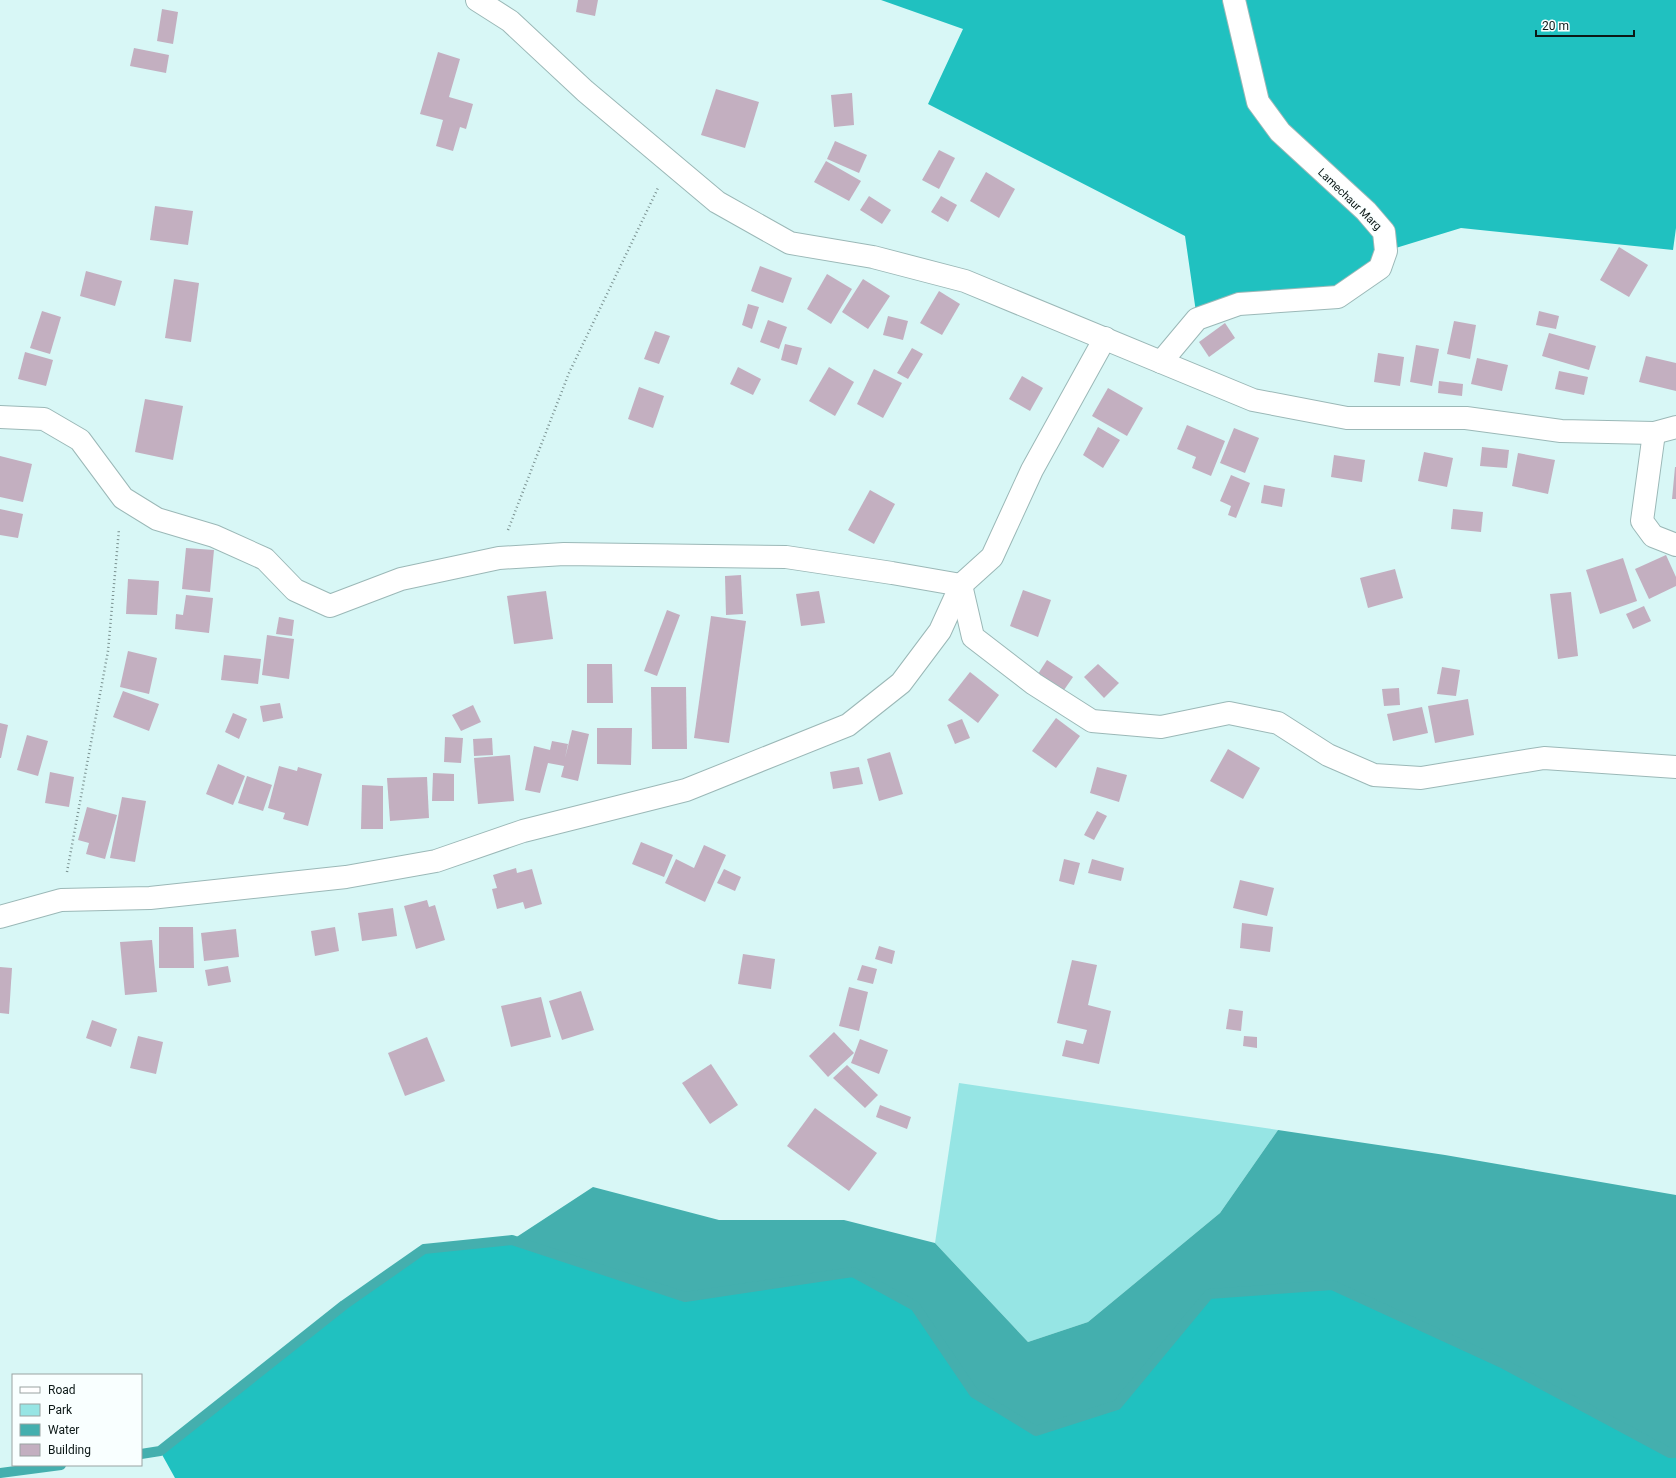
<svg xmlns="http://www.w3.org/2000/svg" width="1676" height="1478" font-family="Roboto,sans-serif">
	<rect width="100%" height="100%" fill="#d8f7f6"/>
	<!-- green -->
	<polygon fill="#96e5e4" points="959,1083 1278,1130 1220,1213 1088,1322 1028,1342 935,1243"/>
	<!-- forest -->
	<g fill="#20c1c0">
		<polygon points="881,0 1676,0 1676,228 1673,250 1461,228 1386,251 1338,297 1197,319 1185,236 928,104 963,29"/>
		<polygon points="519,1243 685,1297 853,1272 915,1306 974,1393 1117,1405 1209,1294 1332,1285 1504,1364 1670,1453 1676,1453 1676,1478 175,1478 160,1451 344,1305 424,1249"/>
	</g>
	<!-- water -->
	<polygon fill="#44afae" points="1278,1130 1445,1155 1676,1195 1676,1453 1670,1453 1504,1364 1332,1285 1209,1294 1117,1405 1036,1431 974,1393 915,1306 853,1272 685,1297 512,1240 593,1187 719,1220 844,1220 935,1243 1028,1342 1088,1322 1220,1213"/>
	<g fill="none" stroke-linecap="round" stroke-linejoin="round">
		<!-- stream -->
		<g stroke="#44afae" stroke-width="10">
			<polyline points="141,1454 160,1451 344,1305 424,1249 512,1240 685,1297 853,1272 915,1306 974,1393 1036,1431 1117,1405 1209,1294 1332,1285 1504,1364 1670,1453 1676,1453"/>
			<polyline points="0,1473 61,1465"/>
		</g>
	</g>
	<!-- building -->
	<g fill="#c3afc0">
		<polygon points="578,0 598,0 595,16 576,12"/>
		<polygon points="162,9 178,12 173,44 157,41"/>
		<polygon points="134,48 169,55 166,73 130,66"/>
		<polygon points="438,52 460,59 449,97 473,104 466,129 460,127 453,151 436,146 443,120 420,114"/>
		<polygon points="716,89 759,102 745,148 701,135"/>
		<polygon points="852,93 854,125 834,127 831,95"/>
		<polygon points="835,141 867,155 859,173 827,159"/>
		<polygon points="939,150 955,158 939,189 922,180"/>
		<polygon points="826,161 861,181 849,201 814,182"/>
		<polygon points="986,172 1015,189 999,218 970,201"/>
		<polygon points="869,196 891,210 882,224 860,210"/>
		<polygon points="941,196 957,205 948,222 931,212"/>
		<polygon points="155,206 193,211 188,245 150,240"/>
		<polygon points="1619,247 1648,265 1629,297 1600,280"/>
		<polygon points="760,266 792,278 783,303 751,291"/>
		<polygon points="86,271 122,281 115,306 80,296"/>
		<polygon points="827,274 852,289 831,324 807,309"/>
		<polygon points="174,279 199,283 191,342 165,338"/>
		<polygon points="863,279 890,296 868,329 842,312"/>
		<polygon points="939,291 960,304 942,335 920,323"/>
		<polygon points="748,304 759,307 752,329 742,325"/>
		<polygon points="42,311 61,317 50,354 30,348"/>
		<polygon points="1539,311 1559,316 1556,329 1536,325"/>
		<polygon points="888,316 908,321 903,340 883,335"/>
		<polygon points="768,320 787,327 779,349 760,342"/>
		<polygon points="1454,321 1476,325 1470,359 1447,354"/>
		<polygon points="1225,323 1235,338 1209,357 1199,342"/>
		<polygon points="655,331 670,336 659,364 644,359"/>
		<polygon points="1549,333 1596,346 1589,370 1542,356"/>
		<polygon points="785,344 802,348 797,365 781,360"/>
		<polygon points="1416,345 1439,349 1432,386 1410,382"/>
		<polygon points="912,348 923,354 908,379 897,373"/>
		<polygon points="25,352 53,360 46,386 18,379"/>
		<polygon points="1378,353 1404,357 1400,386 1374,382"/>
		<polygon points="1646,356 1676,363 1676,391 1639,382"/>
		<polygon points="1477,358 1508,365 1502,391 1471,384"/>
		<polygon points="738,367 761,379 753,395 730,384"/>
		<polygon points="829,367 854,382 835,416 809,401"/>
		<polygon points="874,369 902,383 883,418 857,404"/>
		<polygon points="1559,371 1588,377 1584,395 1555,389"/>
		<polygon points="1022,376 1043,388 1030,411 1009,399"/>
		<polygon points="1439,381 1463,384 1462,396 1438,393"/>
		<polygon points="639,387 664,396 653,428 628,419"/>
		<polygon points="1108,388 1143,408 1127,436 1092,416"/>
		<polygon points="145,399 183,406 173,460 135,452"/>
		<polygon points="1187,425 1225,441 1211,476 1192,468 1196,457 1177,449"/>
		<polygon points="1098,427 1120,440 1103,468 1083,455"/>
		<polygon points="1234,428 1259,438 1245,473 1220,463"/>
		<polygon points="1482,447 1509,450 1507,468 1480,466"/>
		<polygon points="1424,452 1453,458 1447,487 1418,481"/>
		<polygon points="1518,453 1555,460 1548,494 1512,486"/>
		<polygon points="1334,455 1365,460 1362,482 1331,477"/>
		<polygon points="0,456 32,464 23,502 0,497"/>
		<polygon points="1675,467 1676,467 1676,499 1672,499"/>
		<polygon points="1231,475 1250,483 1236,518 1228,515 1231,506 1220,501"/>
		<polygon points="1264,485 1285,489 1282,507 1261,503"/>
		<polygon points="870,490 895,504 874,544 848,530"/>
		<polygon points="0,509 23,514 18,538 0,535"/>
		<polygon points="1453,509 1483,512 1481,532 1451,529"/>
		<polygon points="186,548 214,550 210,592 182,589"/>
		<polygon points="1666,555 1676,577 1676,586 1649,599 1635,569"/>
		<polygon points="1623,558 1637,601 1600,614 1586,570"/>
		<polygon points="1395,569 1403,598 1368,608 1360,578"/>
		<polygon points="741,575 743,614 726,615 725,576"/>
		<polygon points="128,579 159,581 157,615 126,614"/>
		<polygon points="1023,590 1051,600 1038,637 1010,626"/>
		<polygon points="546,591 553,639 514,644 507,596"/>
		<polygon points="819,591 825,623 801,626 796,594"/>
		<polygon points="1571,592 1578,656 1558,659 1550,594"/>
		<polygon points="186,595 213,598 209,633 175,629 176,614 183,615"/>
		<polygon points="1644,606 1651,621 1633,629 1626,614"/>
		<polygon points="667,610 680,615 657,676 644,671"/>
		<polygon points="711,616 746,621 729,743 694,738"/>
		<polygon points="279,617 294,620 292,636 276,634"/>
		<polygon points="267,635 294,639 289,679 262,675"/>
		<polygon points="128,651 157,658 149,694 120,687"/>
		<polygon points="224,655 261,659 258,684 221,680"/>
		<polygon points="1047,660 1073,677 1064,690 1038,674"/>
		<polygon points="587,664 612,664 613,703 587,703"/>
		<polygon points="1098,664 1119,683 1104,698 1084,677"/>
		<polygon points="1442,667 1460,670 1456,696 1437,694"/>
		<polygon points="970,672 999,695 978,723 948,700"/>
		<polygon points="651,687 686,687 687,749 652,749"/>
		<polygon points="1399,688 1400,705 1384,706 1382,689"/>
		<polygon points="123,691 159,704 149,731 113,717"/>
		<polygon points="1468,699 1474,735 1435,743 1428,706"/>
		<polygon points="280,703 283,718 263,722 260,706"/>
		<polygon points="473,705 481,722 461,731 452,715"/>
		<polygon points="1422,707 1428,733 1393,741 1387,714"/>
		<polygon points="233,713 247,719 239,739 225,732"/>
		<polygon points="1056,718 1080,736 1056,768 1032,751"/>
		<polygon points="962,719 970,738 955,744 947,725"/>
		<polygon points="0,723 8,725 1,758 0,758"/>
		<polygon points="597,728 632,728 631,765 597,764"/>
		<polygon points="572,730 589,734 578,781 561,777 564,766 548,763 540,793 525,790 534,746 550,750 552,741 568,744 565,758"/>
		<polygon points="27,735 48,741 38,776 17,770"/>
		<polygon points="445,737 463,738 461,763 444,762"/>
		<polygon points="492,738 493,755 474,756 473,739"/>
		<polygon points="1228,749 1260,768 1243,799 1210,781"/>
		<polygon points="890,752 903,794 879,801 867,759"/>
		<polygon points="510,755 514,801 478,804 474,758"/>
		<polygon points="218,764 245,776 233,805 206,794"/>
		<polygon points="279,766 297,771 298,767 322,774 308,826 283,819 285,813 268,808"/>
		<polygon points="859,767 863,784 833,789 830,772"/>
		<polygon points="1097,767 1127,775 1119,802 1090,793"/>
		<polygon points="50,772 74,777 69,807 45,803"/>
		<polygon points="433,773 454,774 454,801 432,801"/>
		<polygon points="247,776 272,785 263,811 238,803"/>
		<polygon points="427,777 429,818 390,821 387,778"/>
		<polygon points="362,785 383,786 383,829 361,829"/>
		<polygon points="122,797 146,801 135,862 110,858"/>
		<polygon points="87,807 117,815 105,859 86,854 89,843 78,840"/>
		<polygon points="1097,811 1107,816 1094,840 1084,835"/>
		<polygon points="641,842 673,855 664,877 632,864"/>
		<polygon points="704,845 726,855 705,902 665,883 676,859 694,868"/>
		<polygon points="1064,859 1080,863 1074,885 1059,881"/>
		<polygon points="1092,859 1124,868 1121,881 1088,873"/>
		<polygon points="516,868 517,873 532,869 542,904 525,909 523,902 497,909 492,889 497,888 493,875"/>
		<polygon points="724,869 741,877 735,891 717,883"/>
		<polygon points="1240,880 1274,888 1267,916 1233,908"/>
		<polygon points="427,900 429,907 435,905 445,940 416,949 404,906"/>
		<polygon points="393,908 397,936 362,941 358,913"/>
		<polygon points="1242,923 1273,927 1270,952 1240,948"/>
		<polygon points="159,927 193,927 194,968 159,968"/>
		<polygon points="335,927 339,951 315,956 311,931"/>
		<polygon points="236,929 239,957 204,961 201,933"/>
		<polygon points="152,940 157,992 125,995 120,942"/>
		<polygon points="879,946 895,951 892,964 875,959"/>
		<polygon points="743,954 775,959 771,989 738,984"/>
		<polygon points="1072,960 1097,965 1088,1005 1111,1011 1099,1064 1062,1056 1066,1040 1083,1044 1087,1030 1057,1023"/>
		<polygon points="862,965 877,969 873,984 857,980"/>
		<polygon points="228,966 231,982 208,986 205,970"/>
		<polygon points="0,967 12,968 9,1014 0,1013"/>
		<polygon points="849,987 868,992 859,1031 839,1026"/>
		<polygon points="581,991 594,1030 562,1040 549,1001"/>
		<polygon points="541,997 551,1037 511,1047 501,1006"/>
		<polygon points="1229,1009 1243,1011 1241,1031 1226,1029"/>
		<polygon points="92,1020 117,1029 111,1047 86,1038"/>
		<polygon points="834,1032 854,1053 828,1077 809,1056"/>
		<polygon points="138,1036 163,1042 156,1074 130,1068"/>
		<polygon points="1244,1036 1257,1037 1257,1048 1243,1046"/>
		<polygon points="427,1037 445,1081 405,1096 388,1053"/>
		<polygon points="860,1039 888,1050 879,1074 851,1063"/>
		<polygon points="711,1064 738,1105 710,1124 682,1083"/>
		<polygon points="847,1065 878,1095 865,1108 833,1078"/>
		<polygon points="880,1105 911,1117 907,1129 876,1117"/>
		<polygon points="815,1108 877,1153 849,1191 787,1146"/>
	</g>
	<g fill="none" stroke-linecap="round" stroke-linejoin="round">
		<!-- minor casing -->
		<g stroke="#9bb8b7" stroke-width="24">
			<g id="minor">
				<polyline points="477,0 510,21 585,91 717,202 790,243 873,257 965,281 1253,400 1347,418 1466,418 1561,431 1654,433 1676,427"/>
				<polyline points="1161,362 1197,319 1239,304 1338,297 1380,268 1386,251 1384,232 1366,211 1280,132 1258,102 1234,0"/>
				<polyline points="0,417 44,419 80,440 123,498 157,519 214,536 265,559 295,590 330,606 401,579 499,558 564,554 786,557 892,573 961,585"/>
				<polyline points="1654,433 1642,521 1653,536 1676,545"/>
				<polyline points="961,585 973,637 1034,684 1092,721 1161,727 1229,713 1278,723 1328,755 1374,775 1421,778 1544,758 1676,767"/>
				<polyline points="0,917 61,900 150,898 346,877 436,861 523,831 686,790 848,725 901,683 940,631 961,585 992,557 1032,470 1105,338"/>
			</g>
		</g>
		<!-- path -->
		<g stroke="#7a9190" stroke-width="2.5" stroke-dasharray="1 3" stroke-linecap="butt">
			<polyline points="508,530 569,373 658,188"/>
			<polyline points="67,872 108,651 119,529"/>
		</g>
		<!-- minor -->
		<use href="#minor" stroke="#fff" stroke-width="22"/>
	</g>
	<g text-anchor="middle" stroke-width="3" stroke-linejoin="round" paint-order="stroke">
		<!-- street labels -->
		<g font-size="11" fill="#0c1817" stroke="#f9ffff">
			<text transform="translate(1350 199) rotate(44)" y="4">Lamechaur Marg</text>
		</g>
	</g>
	<!-- legend -->
	<rect x="12" y="1374" width="130" height="92" fill="#f9ffff" stroke="#9aa3a2"/>
	<rect x="20" y="1387" width="20" height="6" fill="#ffffff" stroke="#9aa3a2"/>
	<text x="48" y="1394" font-size="12" fill="#0c1817">Road</text>
	<rect x="20" y="1404" width="20" height="12" fill="#96e5e4" stroke="#9aa3a2"/>
	<text x="48" y="1414" font-size="12" fill="#0c1817">Park</text>
	<rect x="20" y="1424" width="20" height="12" fill="#44afae" stroke="#9aa3a2"/>
	<text x="48" y="1434" font-size="12" fill="#0c1817">Water</text>
	<rect x="20" y="1444" width="20" height="12" fill="#c3afc0" stroke="#9aa3a2"/>
	<text x="48" y="1454" font-size="12" fill="#0c1817">Building</text>
	<!-- scale -->
	<path d="M1536 30v6h98v-6" fill="none" stroke="#0c1817" stroke-width="2"/>
	<text x="1542" y="30" font-size="12" fill="#0c1817" stroke="#f9ffff" stroke-width="3" paint-order="stroke">20 m</text>
</svg>
